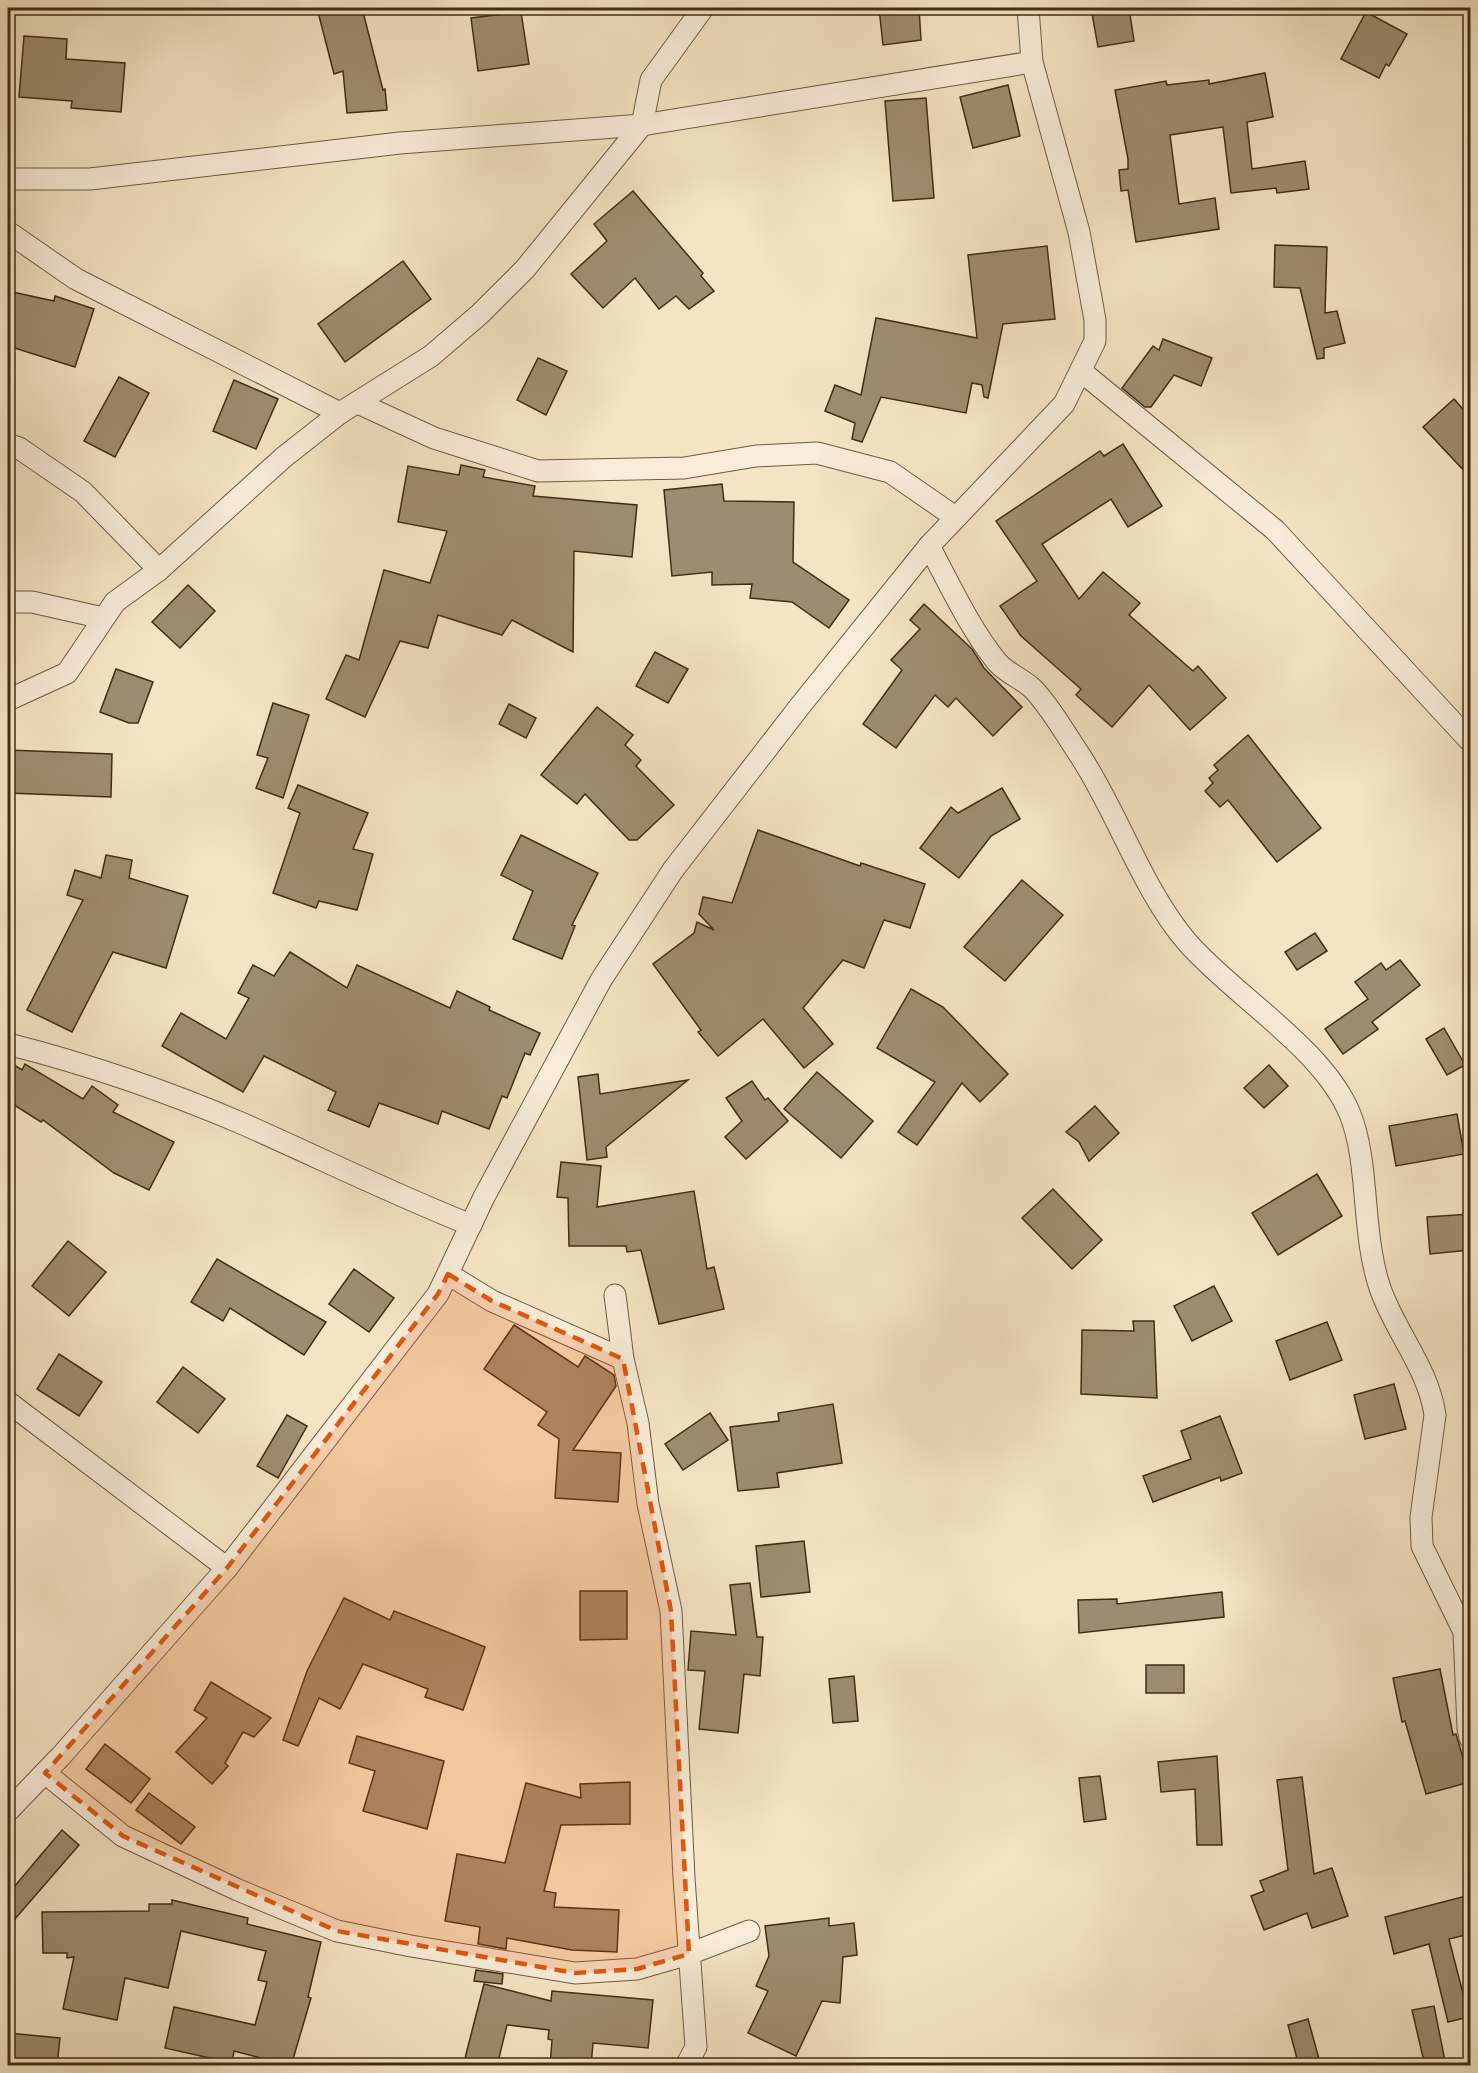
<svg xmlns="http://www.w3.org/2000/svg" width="1478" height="2073" font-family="'IM FELL English',serif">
	<rect width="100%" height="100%" fill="#f5e4c4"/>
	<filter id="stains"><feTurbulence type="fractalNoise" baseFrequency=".00333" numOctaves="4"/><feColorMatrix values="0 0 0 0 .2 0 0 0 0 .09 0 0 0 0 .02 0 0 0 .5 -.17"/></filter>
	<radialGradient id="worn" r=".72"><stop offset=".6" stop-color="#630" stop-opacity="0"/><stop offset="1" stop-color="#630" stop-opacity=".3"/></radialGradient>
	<!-- building -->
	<g fill="#9f8c70" stroke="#422d14" stroke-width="1.5">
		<polygon points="317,8 362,8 383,90 385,89 387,110 347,113 343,71 334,74"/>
		<polygon points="879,8 919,8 921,40 883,45"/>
		<polygon points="1091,8 1129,8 1134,41 1098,47"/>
		<polygon points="521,12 529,64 478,71 471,18"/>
		<polygon points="1366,12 1407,34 1389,66 1386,64 1379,78 1341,59"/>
		<polygon points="24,36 67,39 66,59 125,63 121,112 71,108 72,101 19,97"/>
		<polygon points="1265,73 1273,117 1247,122 1252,169 1305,161 1309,189 1277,193 1276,188 1231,193 1223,127 1170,135 1179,204 1215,198 1219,229 1136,242 1128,190 1121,191 1119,170 1128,169 1128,159 1115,90 1166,81 1167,85 1209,80 1209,84"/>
		<polygon points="1008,85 1020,136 973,148 960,97"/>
		<polygon points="926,98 934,198 893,201 885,101"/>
		<polygon points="633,191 703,273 701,276 714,291 689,309 676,296 659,309 635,278 603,308 571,274 607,241 594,224"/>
		<polygon points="1275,245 1327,247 1325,313 1337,311 1345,343 1324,348 1324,358 1317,359 1300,288 1274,287"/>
		<polygon points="1047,246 1055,319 1003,324 988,398 984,397 982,385 972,383 966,413 881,397 862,442 852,439 855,423 825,411 835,385 861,395 876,318 977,338 968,255"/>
		<polygon points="403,261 431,299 345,362 318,324"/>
		<polygon points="8,291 54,301 55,296 94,309 75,367 8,346"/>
		<polygon points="1163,339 1212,358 1201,386 1174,375 1151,407 1145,407 1122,388 1153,346 1159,350"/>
		<polygon points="538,358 567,371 546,415 517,400"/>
		<polygon points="119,377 149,393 115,457 84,441"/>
		<polygon points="234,380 278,399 256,449 213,431"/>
		<polygon points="1454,399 1470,417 1470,477 1423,427"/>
		<polygon points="1123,444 1162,506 1128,527 1111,499 1042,544 1079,599 1103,572 1140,603 1129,615 1193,671 1198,666 1226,698 1190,730 1149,685 1112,727 1076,695 1081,689 1021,636 1000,606 1037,581 996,521 1100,451 1104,456"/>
		<polygon points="461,465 485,470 483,477 535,486 533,496 637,505 632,557 574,551 573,652 512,620 502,635 438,615 428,648 400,641 365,717 326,699 346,655 359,660 384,570 430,583 447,531 398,522 408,466 459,475"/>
		<polygon points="722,484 724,501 794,502 793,562 849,600 829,628 792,602 750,598 752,584 712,585 712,572 672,576 664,490"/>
		<polygon points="188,585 215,611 180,648 152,622"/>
		<polygon points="924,604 972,649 984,668 1022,707 993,736 956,698 948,707 935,695 896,748 863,724 902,670 891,660 920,629 910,620"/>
		<polygon points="655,652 688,669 668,703 636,686"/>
		<polygon points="116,669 153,682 138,723 129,723 100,712"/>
		<polygon points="273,703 309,715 283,798 256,788 268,758 257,755"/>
		<polygon points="509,704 536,718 526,738 499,724"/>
		<polygon points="597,707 633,735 625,745 641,760 636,766 674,805 637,840 629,840 585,794 577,804 541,775"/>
		<polygon points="1248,735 1321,828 1277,862 1228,800 1220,807 1205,791 1213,783 1209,778 1218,770 1214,765"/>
		<polygon points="8,750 112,754 111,797 8,793"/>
		<polygon points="298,785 368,813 353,849 373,854 357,910 319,901 316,908 273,893 300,813 288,808"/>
		<polygon points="1002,788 1020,819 991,836 959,878 920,848 951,807 958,813"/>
		<polygon points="758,830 860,866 861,863 925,884 910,928 884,920 864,968 843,960 803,1008 833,1044 804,1068 763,1019 718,1056 698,1032 701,1030 653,964 694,933 697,922 714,930 699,914 703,897 732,903"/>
		<polygon points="521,835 598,873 572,925 575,926 562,959 513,939 533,891 501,875"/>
		<polygon points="106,855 132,860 129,878 188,896 166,968 113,952 72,1032 27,1010 83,900 67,895 75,870 101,878"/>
		<polygon points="1022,880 1063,915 1005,981 964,947"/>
		<polygon points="1315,933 1327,951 1297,970 1285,952"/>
		<polygon points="290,952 347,988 357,965 450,1008 457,991 490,1007 489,1010 540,1033 530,1055 525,1053 507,1098 502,1096 489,1129 442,1111 438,1124 379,1103 369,1127 328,1110 336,1092 264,1056 243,1092 162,1046 181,1013 226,1039 249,998 238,993 253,965 274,976"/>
		<polygon points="1400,960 1420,985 1372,1022 1378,1029 1343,1054 1325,1029 1368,999 1355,982 1381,963 1386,970"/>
		<polygon points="911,989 943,1007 1008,1074 980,1102 962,1083 917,1145 898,1132 935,1082 877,1048"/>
		<polygon points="1444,1028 1465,1065 1447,1075 1426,1039"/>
		<polygon points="8,1061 22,1070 25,1064 83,1099 92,1086 118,1105 113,1112 174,1142 149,1190 114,1173 43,1120 41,1122 8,1101"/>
		<polygon points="1269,1065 1288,1086 1264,1108 1244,1088"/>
		<polygon points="817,1072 873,1121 841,1158 784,1109"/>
		<polygon points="598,1074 600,1094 688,1080 606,1147 607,1157 587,1160 578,1077"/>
		<polygon points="752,1081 765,1100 768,1098 788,1121 746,1159 725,1137 742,1121 726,1098"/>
		<polygon points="1095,1106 1119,1133 1089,1161 1079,1142 1066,1132"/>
		<polygon points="1457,1114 1464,1154 1396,1166 1389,1126"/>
		<polygon points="561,1162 601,1166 597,1207 694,1191 707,1269 714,1267 724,1309 659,1324 641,1250 627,1252 626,1246 569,1246 568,1198 557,1197"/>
		<polygon points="1317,1174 1342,1216 1278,1255 1252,1213"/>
		<polygon points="1053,1189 1102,1240 1072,1269 1022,1218"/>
		<polygon points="1470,1214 1470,1250 1430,1254 1427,1217"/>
		<polygon points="68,1241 106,1272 69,1316 32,1286"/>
		<polygon points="217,1259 326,1322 304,1355 230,1308 223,1321 191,1302"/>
		<polygon points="354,1269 394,1298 369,1332 329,1304"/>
		<polygon points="1214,1286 1232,1321 1192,1341 1174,1306"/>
		<polygon points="1133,1321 1154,1321 1157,1398 1081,1394 1082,1330 1134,1331"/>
		<polygon points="1327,1322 1342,1360 1290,1380 1276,1341"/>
		<polygon points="514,1325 578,1367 585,1356 614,1375 616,1386 573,1450 621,1453 618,1502 555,1498 559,1439 538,1425 547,1412 484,1369"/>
		<polygon points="59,1354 102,1382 79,1416 37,1389"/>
		<polygon points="183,1367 225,1399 198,1433 157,1402"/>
		<polygon points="1394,1384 1406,1429 1365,1439 1354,1395"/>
		<polygon points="833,1404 842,1463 777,1473 779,1487 738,1491 730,1427 779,1421 778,1413"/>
		<polygon points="710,1413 728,1440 683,1470 665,1444"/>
		<polygon points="287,1415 307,1426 278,1478 257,1466"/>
		<polygon points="1220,1416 1242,1473 1221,1481 1220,1477 1153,1502 1143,1476 1191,1459 1181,1431"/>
		<polygon points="804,1541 810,1592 761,1597 756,1546"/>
		<polygon points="750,1583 757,1637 763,1637 760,1676 744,1674 738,1733 699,1729 705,1671 688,1670 691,1631 736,1635 730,1585"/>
		<polygon points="580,1591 627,1591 627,1639 580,1640"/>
		<polygon points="1222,1592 1224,1617 1079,1633 1078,1600 1117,1599 1117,1604"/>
		<polygon points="344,1598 390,1620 394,1611 485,1647 463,1710 425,1697 428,1689 363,1664 340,1709 319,1698 298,1746 283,1740 307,1671"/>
		<rect x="1146" y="1665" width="38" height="28"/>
		<polygon points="1440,1669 1453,1735 1456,1734 1470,1782 1426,1794 1405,1721 1402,1722 1393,1678"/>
		<polygon points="854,1676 858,1721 833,1723 829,1679"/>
		<polygon points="211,1682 271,1718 254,1737 243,1732 225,1763 228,1766 212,1784 176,1752 207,1718 194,1710"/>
		<polygon points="357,1736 444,1761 427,1829 363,1811 375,1771 349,1763"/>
		<polygon points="105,1744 150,1779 131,1803 86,1769"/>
		<polygon points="1217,1756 1222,1845 1197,1845 1195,1789 1161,1792 1158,1762"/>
		<polygon points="1100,1776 1106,1819 1084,1822 1079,1778"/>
		<polygon points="1302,1777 1314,1874 1332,1868 1348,1916 1312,1928 1307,1913 1264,1930 1251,1896 1264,1891 1260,1881 1288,1870 1277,1780"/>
		<polygon points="630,1782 630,1824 561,1825 544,1891 556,1893 554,1907 619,1910 617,1952 572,1950 507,1938 506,1949 478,1944 480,1927 445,1921 457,1854 505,1863 526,1783 581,1798 580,1784"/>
		<polygon points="149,1793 195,1827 181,1844 136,1810"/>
		<polygon points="62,1830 79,1845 8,1927 8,1894"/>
		<polygon points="1470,1895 1470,1934 1449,1939 1469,2017 1448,2022 1429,1944 1394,1954 1385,1917"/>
		<polygon points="172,1900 248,1918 247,1924 321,1942 308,1997 311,1998 291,2066 234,2051 232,2063 165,2048 174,2007 255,2025 267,1982 258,1980 266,1951 181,1931 168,1988 125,1978 117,2020 63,2009 74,1957 67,1958 67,1953 43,1953 42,1912 149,1911 149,1904 172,1904"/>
		<polygon points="829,1918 829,1926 854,1923 857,1955 843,1957 840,2003 822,2001 796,2056 748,2033 768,1991 756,1986 769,1956 765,1926"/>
		<polygon points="476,1970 503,1974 502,1984 474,1981"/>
		<polygon points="484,1984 551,2001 552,1991 653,2000 648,2048 593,2043 591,2066 550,2066 552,2040 548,2039 549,2030 507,2025 497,2066 463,2066"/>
		<polygon points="1434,2006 1446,2066 1425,2066 1412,2010"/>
		<polygon points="1308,2019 1321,2066 1299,2066 1288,2025"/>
		<polygon points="8,2033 60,2038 57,2066 8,2066"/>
	</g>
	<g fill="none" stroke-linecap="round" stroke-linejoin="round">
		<!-- street casing -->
		<g stroke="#6f5b40" stroke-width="23">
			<g id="street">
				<polyline points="8,179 90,179 400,143 642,125 1032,62"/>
				<polyline points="8,232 76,279 340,413"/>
				<polyline points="1082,372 1275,530 1470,741"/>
				<polyline points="358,403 434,438 538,471 684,468 756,456 817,453 890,472 955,517"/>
				<polyline points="8,444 19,448 83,492 159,570"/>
				<path d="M929,546C950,585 969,627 997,662C1007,674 1024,679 1034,690C1051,708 1065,733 1079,754C1117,811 1143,891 1187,942C1234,996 1323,1048 1350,1114C1370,1164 1361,1232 1380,1288C1395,1332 1428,1367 1435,1415L1421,1517L1422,1546L1464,1632L1470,1638"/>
				<polyline points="8,602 32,602 103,618"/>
				<polyline points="8,700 67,673 115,602 159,570 284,457 340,413 431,356 480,314 525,269 642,125 651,80 703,8"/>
				<path d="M8,1044C87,1064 166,1091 241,1123C318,1157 393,1194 471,1225"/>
				<polyline points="448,1274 492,1301 623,1359"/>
				<polyline points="615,1295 623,1359 638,1423 648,1504 671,1611 684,1878 696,2047 686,2066"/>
				<polyline points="8,1402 227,1568"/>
				<polyline points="1464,1632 1468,1728 1470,1738"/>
				<polyline points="45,1773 123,1836 238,1890 337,1931 411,1946 575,1973 637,1969 689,1954 749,1931"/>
				<polyline points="8,1811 61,1756 227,1568 438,1294 484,1197 601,980 673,870 800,706 929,546 1064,404 1095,341 1095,320 1079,232 1032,62 1028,8"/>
			</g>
		</g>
		<!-- street -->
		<use href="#street" stroke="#f8edd9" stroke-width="21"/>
	</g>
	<!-- marked area -->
	<path fill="#e0570c" fill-opacity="0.2" stroke="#e0570c" stroke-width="4.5" stroke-dasharray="12 8" stroke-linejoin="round" d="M448,1274L492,1301L623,1359L671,1611L689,1954L637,1969L575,1973L337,1931L123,1836L45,1773L227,1568L438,1294Z"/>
	<!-- margin -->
	<rect width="1478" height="2073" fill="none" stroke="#f5e4c4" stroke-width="30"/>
	<rect x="9" y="9" width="1460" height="2055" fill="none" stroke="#422d14" stroke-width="3"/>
	<rect x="15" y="15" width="1448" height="2043" fill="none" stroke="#422d14" stroke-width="1.5"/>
	<rect width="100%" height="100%" filter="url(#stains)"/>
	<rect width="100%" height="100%" fill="url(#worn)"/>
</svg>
